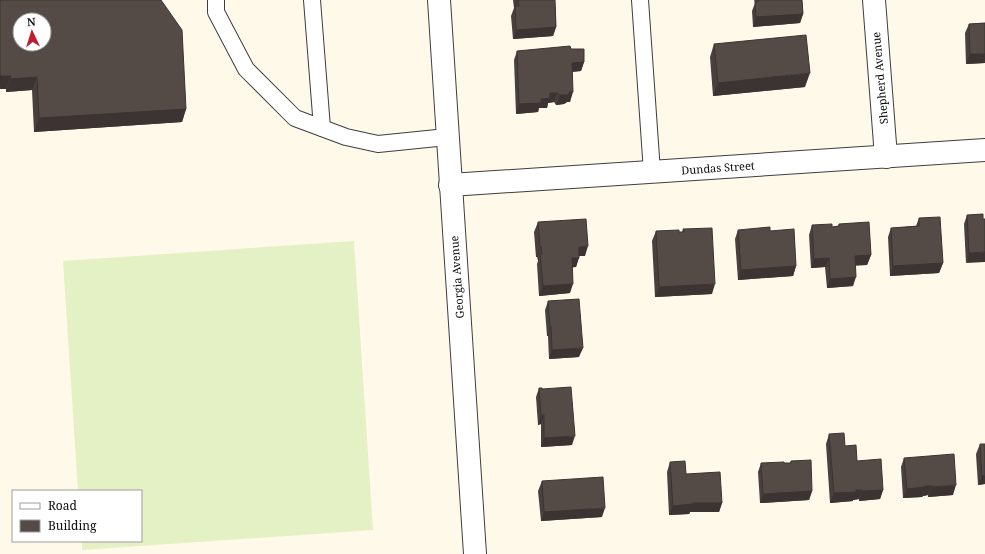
<svg xmlns="http://www.w3.org/2000/svg" width="985" height="554" font-family="'Noto Serif',serif">
	<rect width="100%" height="100%" fill="#fff9e9"/>
	<!-- pitch -->
	<polygon fill="#e4f1c4" points="354,241 373,530 82,550 82,541 141,541 141,491 78,491 63,261"/>
	<g fill="none" stroke-linecap="round" stroke-linejoin="round">
		<!-- lane casing -->
		<g stroke="#3e3e3e" stroke-width="18">
			<g id="lane">
				<polyline points="216,0 216,12 246,69 295,118 346,137 378,144 447,137"/>
				<polyline points="312,0 322,128"/>
				<polyline points="640,0 652,172"/>
			</g>
		</g>
		<!-- street casing -->
		<g stroke="#3e3e3e" stroke-width="24">
			<g id="street">
				<polyline points="439,0 475,554"/>
				<polyline points="874,0 886,157"/>
				<polyline points="450,185 985,150"/>
			</g>
		</g>
		<!-- lane -->
		<use href="#lane" stroke="#fff" stroke-width="16"/>
		<!-- street -->
		<use href="#street" stroke="#fff" stroke-width="22"/>
	</g>
	<!-- wall -->
	<g fill="#48403d">
		<polygon points="0,0 186,109 182,122 34,132 32,90 6,92 6,89 0,89"/>
		<polygon points="513,0 555,0 556,27 553,36 513,39 511,16 514,8"/>
		<polygon points="754,0 802,0 803,14 800,23 753,27 752,11 755,3"/>
		<polygon points="985,23 985,63 966,64 965,33 969,24"/>
		<polygon points="714,44 805,87 713,96 710,57"/>
		<polygon points="571,49 584,62 581,71 572,72 570,102 567,102 564,104 556,105 554,102 548,103 547,108 539,108 538,112 516,114 514,60 517,51"/>
		<polygon points="967,215 983,219 966,263 964,224"/>
		<polygon points="919,218 943,263 939,273 890,276 888,237 891,228 916,226"/>
		<polygon points="538,222 585,256 579,256 576,267 572,267 570,293 539,296 537,264 538,261 537,257 536,257 534,232"/>
		<polygon points="839,224 871,255 867,265 856,265 853,286 827,288 825,267 811,268 809,235 812,225 832,227 838,226"/>
		<polygon points="683,229 712,294 655,297 652,241 656,231 679,232 682,232"/>
		<polygon points="738,230 770,231 796,266 793,276 738,280 735,239"/>
		<polygon points="548,301 579,357 549,359 548,336 547,336 545,310"/>
		<polygon points="539,388 542,389 572,445 541,447 541,424 538,425 536,397"/>
		<polygon points="829,434 845,446 857,461 883,490 880,499 859,501 859,499 853,500 853,501 830,503 826,444"/>
		<polygon points="980,444 985,484 978,485 976,454"/>
		<polygon points="904,458 953,495 928,497 928,495 923,496 922,497 903,498 901,467"/>
		<polygon points="791,461 812,491 809,500 760,503 758,472 761,463 790,463"/>
		<polygon points="670,462 686,474 722,503 719,512 690,512 689,514 669,515 667,472"/>
		<polygon points="542,481 602,517 541,521 538,491"/>
	</g>
	<!-- shaded-wall -->
	<g fill="#3b3432">
		<polygon points="516,0 518,0 515,7 515,6 514,8"/>
		<polygon points="803,14 800,23 753,27 756,17"/>
		<polygon points="556,27 553,36 513,39 516,30"/>
		<polygon points="970,54 985,54 985,63 966,64"/>
		<polygon points="584,62 581,71 568,72 572,63"/>
		<polygon points="810,73 805,87 713,96 718,83"/>
		<polygon points="0,76 11,76 6,89 0,89"/>
		<polygon points="37,77 32,90 6,92 10,79"/>
		<polygon points="570,92 573,92 570,102 567,102 564,104 556,105 560,95"/>
		<polygon points="550,93 557,93 554,102 548,103 547,108 539,108 538,112 516,114 519,104 541,99"/>
		<polygon points="186,109 182,122 34,132 39,118"/>
		<polygon points="588,246 585,256 575,256 579,247"/>
		<polygon points="540,247 541,247 537,257 536,257"/>
		<polygon points="985,252 985,262 966,263 969,253"/>
		<polygon points="871,255 867,265 852,266 855,256"/>
		<polygon points="572,258 579,258 576,267 568,268"/>
		<polygon points="829,258 825,267 811,268 814,259"/>
		<polygon points="943,263 939,273 890,276 893,266"/>
		<polygon points="796,266 793,276 738,280 741,270"/>
		<polygon points="856,277 853,286 827,288 830,279"/>
		<polygon points="573,284 570,293 539,296 543,286"/>
		<polygon points="715,284 712,294 655,297 659,287"/>
		<polygon points="551,326 548,336 547,336 550,327"/>
		<polygon points="583,348 579,357 549,359 552,350"/>
		<polygon points="541,415 544,415 541,424 538,425"/>
		<polygon points="575,436 572,445 541,447 544,438"/>
		<polygon points="985,475 985,484 978,485 982,476"/>
		<polygon points="956,485 953,495 928,497 932,487"/>
		<polygon points="925,486 932,486 928,495 923,496 922,497 903,498 907,489"/>
		<polygon points="856,490 862,490 859,499 853,500 853,501 830,503 834,493"/>
		<polygon points="883,490 880,499 859,501 862,491"/>
		<polygon points="812,491 809,500 760,503 763,494"/>
		<polygon points="693,503 722,503 719,512 690,512 689,514 669,515 673,506"/>
		<polygon points="605,508 602,517 541,521 544,512"/>
	</g>
	<!-- building -->
	<g fill="#544b47" stroke="#3b3432" fill-rule="evenodd">
		<path d="M0,0H161L182,30L186,109L39,118L37,77L10,79L11,76H0ZM20,20H44V44H20Z"/>
		<polygon points="518,0 555,0 556,27 516,30 515,6 519,6"/>
		<polygon points="758,0 802,0 803,14 756,17 755,2 758,2"/>
		<polygon points="985,23 985,54 970,54 969,24"/>
		<polygon points="806,35 810,73 718,83 714,44"/>
		<polygon points="570,46 571,49 584,49 584,62 572,63 573,92 570,92 568,95 560,95 557,93 550,93 550,98 541,99 541,103 519,104 517,51"/>
		<polygon points="983,214 983,219 985,219 985,252 969,253 967,215"/>
		<polygon points="940,217 943,263 893,266 891,228 919,226 919,218"/>
		<polygon points="586,219 588,246 579,247 579,258 572,258 573,284 543,286 540,254 542,254 541,247 540,247 538,222"/>
		<polygon points="869,222 871,255 855,256 856,277 830,279 829,258 814,259 812,225 832,224 832,227 839,226 839,224"/>
		<polygon points="770,227 770,231 794,229 796,266 741,270 738,230"/>
		<polygon points="712,228 715,284 659,287 656,231 679,230 679,232 684,232 683,229"/>
		<polygon points="579,299 583,348 552,350 551,326 550,327 548,301"/>
		<polygon points="571,387 575,436 544,438 544,415 541,415 539,388 542,388 542,389"/>
		<polygon points="844,433 845,446 856,445 857,461 881,459 883,490 862,491 862,490 856,490 856,492 834,493 829,434"/>
		<polygon points="980,444 985,444 985,475 982,476"/>
		<polygon points="954,454 956,485 932,487 932,486 925,486 925,487 907,489 904,458"/>
		<polygon points="811,460 812,491 763,494 761,463 784,462 784,463 791,463 791,461"/>
		<polygon points="685,461 686,474 720,472 722,503 693,503 693,504 673,506 670,462"/>
		<polygon points="603,477 605,508 544,512 542,481"/>
	</g>
	<g text-anchor="middle" stroke-width="4" stroke-linejoin="round" paint-order="stroke">
		<!-- street labels -->
		<g font-size="11" fill="#0b0b0b" stroke="#fff">
			<text transform="translate(880 78) rotate(-95)" y="4">Shepherd Avenue</text>
			<text transform="translate(718 168) rotate(-4)" y="4">Dundas Street</text>
			<text transform="translate(457 277) rotate(-94)" y="4">Georgia Avenue</text>
		</g>
	</g>
	<!-- legend -->
	<rect x="12" y="490" width="130" height="52" fill="#ffffff" stroke="#9d9d9d"/>
	<rect x="20" y="503" width="20" height="6" fill="#ffffff" stroke="#9d9d9d"/>
	<text x="48" y="510" font-size="12" fill="#0b0b0b">Road</text>
	<rect x="20" y="520" width="20" height="12" fill="#544b47" stroke="#9d9d9d"/>
	<text x="48" y="530" font-size="12" fill="#0b0b0b">Building</text>
	<!-- north arrow -->
	<g transform="translate(32 32) rotate(356)"><circle r="19" fill="#ffffff" stroke="#9d9d9d"/>
	<path d="M0-3L7 15L0 10L-7 15Z" fill="#bf1e31"/>
	<text y="-6" font-size="11" font-weight="bold" text-anchor="middle" fill="#0b0b0b">N</text>
	</g>
</svg>
